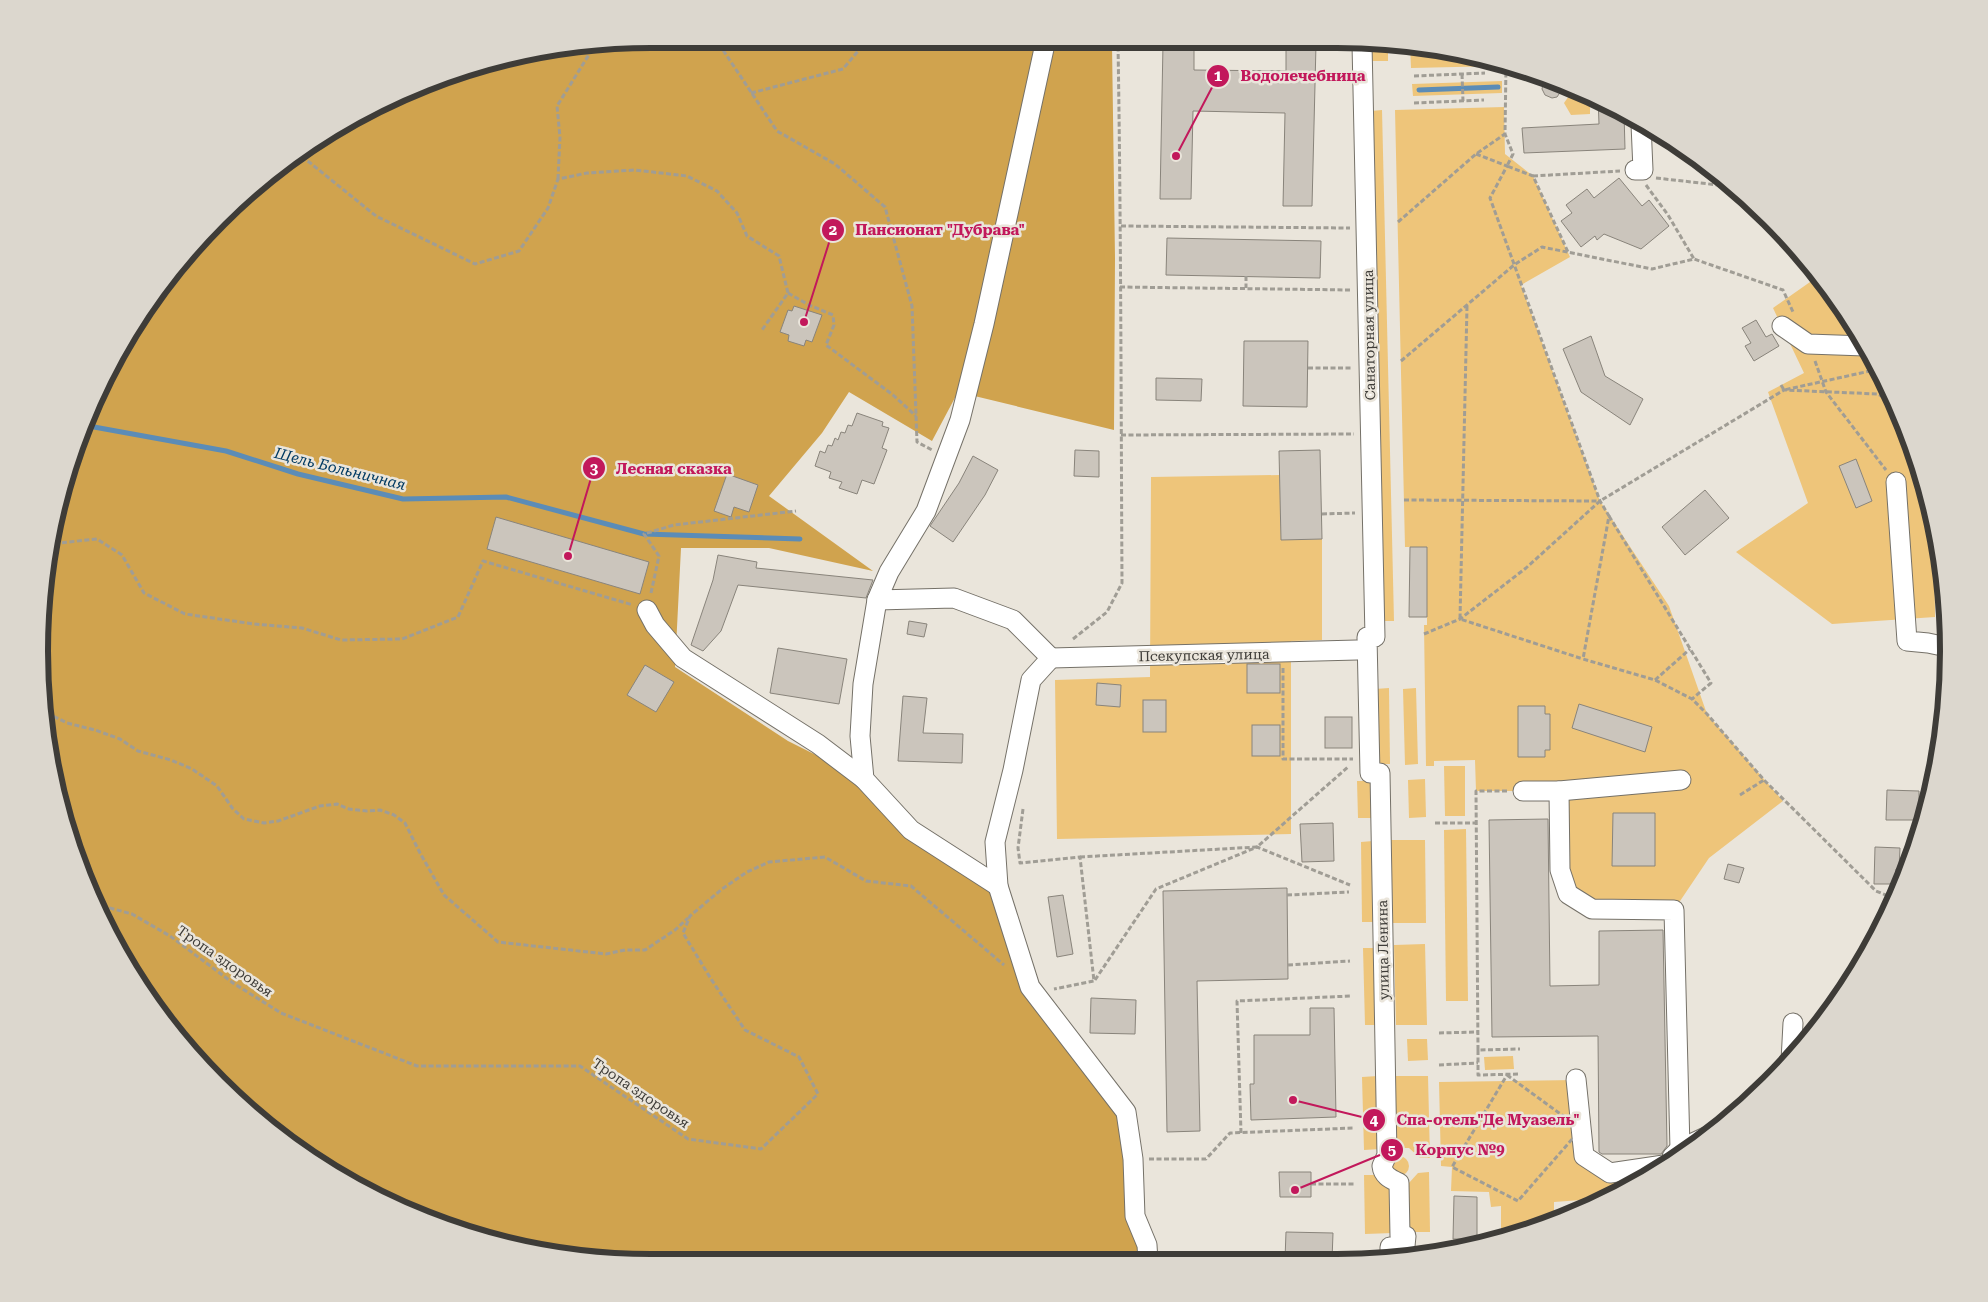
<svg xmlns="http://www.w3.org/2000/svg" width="1988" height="1302" font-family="'Roboto Serif',serif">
	<rect width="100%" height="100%" fill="#eae5db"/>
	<!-- green -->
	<g fill="#eec57a">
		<rect x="1370" y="44" width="18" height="17"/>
		<polygon points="1410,44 1417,44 1500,63 1500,66 1411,68"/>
		<polygon points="1502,81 1502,93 1413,96 1412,84"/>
		<polygon points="1571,93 1585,93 1590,94 1590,114 1571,115 1564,103"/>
		<polygon points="1504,107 1505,154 1533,176 1570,257 1521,285 1600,501 1669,606 1707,714 1783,801 1709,858 1674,910 1591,909 1568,894 1559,791 1476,791 1475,760 1434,761 1434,766 1426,766 1424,625 1427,625 1427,547 1405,547 1395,110"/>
		<polygon points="1382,110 1394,621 1382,621 1371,111"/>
		<polygon points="1820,275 1886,380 1928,493 1934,528 1935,617 1832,624 1736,552 1808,503 1768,392 1804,373 1773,308"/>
		<polygon points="1280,475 1281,540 1322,539 1322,640 1291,641 1291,834 1057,839 1055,680 1150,677 1151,477"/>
		<polygon points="1389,688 1390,764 1376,764 1375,689"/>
		<polygon points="1416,688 1418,764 1405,765 1403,689"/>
		<polygon points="1444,766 1465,766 1465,816 1445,816"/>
		<polygon points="1425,779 1426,817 1409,818 1408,780"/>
		<polygon points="1357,781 1374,781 1374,818 1358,818"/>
		<polygon points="1466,829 1468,1001 1446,1001 1444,830"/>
		<polygon points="1391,840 1425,840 1426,923 1393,923"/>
		<polygon points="1373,841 1375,922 1362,922 1361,842"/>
		<polygon points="1425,944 1427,1025 1396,1025 1394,945"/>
		<polygon points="1363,948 1376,948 1378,1025 1365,1025"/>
		<polygon points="1407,1039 1427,1039 1428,1060 1408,1061"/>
		<polygon points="1513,1056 1514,1069 1485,1070 1484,1057"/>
		<polygon points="1378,1076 1380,1149 1364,1150 1362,1077"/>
		<polygon points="1393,1076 1428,1076 1430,1158 1420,1158 1409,1148 1394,1148"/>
		<polygon points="1576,1080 1584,1156 1610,1173 1664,1165 1608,1200 1582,1210 1581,1200 1554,1202 1554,1221 1501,1240 1501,1206 1491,1207 1489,1192 1451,1191 1452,1167 1441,1166 1439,1082"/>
		<circle cx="1399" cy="1166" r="10"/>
		<polygon points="1429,1172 1430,1232 1408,1232 1408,1184 1418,1173"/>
		<polygon points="1364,1175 1380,1175 1392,1186 1393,1233 1365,1234"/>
	</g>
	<!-- forest -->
	<polygon fill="#d0a34e" points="571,44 1112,44 1115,258 1114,430 958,392 932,441 849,392 822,433 769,496 873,571 769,548 681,548 675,667 788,741 864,779 911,830 998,886 1030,987 1126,1112 1147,1245 1119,1261 571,1258 454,1231 380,1200 247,1111 165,1024 121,957 85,885 51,771 40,611 51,531 85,417 165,278 247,191 311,142 454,71"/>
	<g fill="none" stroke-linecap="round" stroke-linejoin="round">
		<!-- stream -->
		<g stroke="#5b8cb7" stroke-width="5">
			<polyline points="1419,90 1498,87"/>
			<polyline points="83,425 226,451 298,474 403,499 506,497 644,534 800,539"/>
		</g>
	</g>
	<!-- building -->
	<g fill="#cbc5bc" stroke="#89847b">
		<polygon points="1163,44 1194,44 1194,70 1286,71 1286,44 1316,44 1312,206 1283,206 1285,113 1193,111 1191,199 1160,199"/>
		<polygon points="1548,77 1562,83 1563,88 1557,97 1552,98 1545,95 1542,89 1543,84"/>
		<polygon points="1598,98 1624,113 1625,149 1524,153 1522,128 1599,124"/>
		<polygon points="1619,178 1642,206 1649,200 1669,226 1641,249 1604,234 1597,240 1595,236 1581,247 1561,221 1572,213 1566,205 1587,189 1594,198"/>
		<polygon points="1167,238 1321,241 1320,278 1166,275"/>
		<polygon points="794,306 822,315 812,342 806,340 804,346 788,341 789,335 780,332 788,310 792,311"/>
		<polygon points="1756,320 1766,337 1772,334 1779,346 1754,361 1745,346 1751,343 1742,328"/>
		<polygon points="1591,336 1605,376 1643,399 1630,425 1581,392 1563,349"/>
		<polygon points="1244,341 1308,341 1307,407 1243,406"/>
		<polygon points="1156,378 1202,379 1201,401 1156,400"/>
		<polygon points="857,413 883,422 882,426 889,428 882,448 887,450 874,484 862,480 857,494 839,488 842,482 829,478 831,472 815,466 820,451 825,453 828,445 832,446 835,438 838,440 841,432 845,433 848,425 852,426"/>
		<polygon points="1075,450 1099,451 1099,477 1074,476"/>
		<polygon points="1320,450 1322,539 1281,540 1279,451"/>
		<polygon points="973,456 998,470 985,495 953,542 930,526 959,483"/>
		<polygon points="1856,459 1872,501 1856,508 1839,466"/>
		<polygon points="727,474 758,485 749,512 734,507 731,517 714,511"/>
		<polygon points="1705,490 1729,518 1685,555 1662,527"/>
		<polygon points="496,517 649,562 640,594 487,549"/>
		<polygon points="1410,547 1427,547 1427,617 1409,617"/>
		<polygon points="718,555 757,562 756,568 873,580 866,598 738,585 721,631 703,651 691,645 713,580"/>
		<polygon points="909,621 927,624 924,637 907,634"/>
		<polygon points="778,648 847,659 839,704 770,693"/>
		<rect x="1247" y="664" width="33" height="29"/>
		<polygon points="645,665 674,682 656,712 627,695"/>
		<polygon points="1097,683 1121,685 1120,707 1096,705"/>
		<polygon points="903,696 927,698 923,733 963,734 962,763 898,761"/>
		<rect x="1143" y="700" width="23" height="32"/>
		<polygon points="1579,704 1652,727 1645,752 1572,728"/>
		<polygon points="1518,706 1545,706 1545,714 1550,714 1550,750 1545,750 1545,757 1518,757"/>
		<rect x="1325" y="717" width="27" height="31"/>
		<rect x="1252" y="725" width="28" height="31"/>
		<polygon points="1887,790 1919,791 1919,820 1886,820"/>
		<polygon points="1613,813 1655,813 1655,866 1612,866"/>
		<polygon points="1548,819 1550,986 1599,985 1599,931 1663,930 1667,1146 1661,1154 1602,1154 1599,1152 1598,1036 1492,1037 1489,820"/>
		<polygon points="1333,823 1334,861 1302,862 1300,824"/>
		<polygon points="1875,847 1900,848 1899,869 1896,869 1895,884 1874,884"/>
		<polygon points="1728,864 1744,868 1739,883 1724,879"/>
		<polygon points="1287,888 1288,979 1197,981 1200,1131 1167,1132 1163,891"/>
		<polygon points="1063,895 1073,954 1057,957 1048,897"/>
		<polygon points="1091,998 1136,1000 1135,1034 1090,1033"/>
		<polygon points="1310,1008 1334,1008 1336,1117 1251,1120 1250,1084 1254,1084 1254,1035 1310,1035"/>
		<polygon points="1279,1172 1311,1172 1311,1197 1280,1197"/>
		<polygon points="1454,1196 1477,1197 1477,1239 1453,1239"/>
		<polygon points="1286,1232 1333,1233 1332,1260 1285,1259"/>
	</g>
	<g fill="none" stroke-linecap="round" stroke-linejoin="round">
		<!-- minor casing -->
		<g stroke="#757168" stroke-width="21">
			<g id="minor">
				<polyline points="1045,44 984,324 960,420 926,511 889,572 877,600 954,598 1013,620 1051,658 1031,680 1013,770 995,842 998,886 1030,987 1126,1112 1133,1159 1135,1216 1147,1245 1148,1261"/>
				<path d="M1362,44L1375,637H1367L1370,773H1380L1387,1155L1382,1166C1383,1176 1391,1179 1399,1183L1400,1236H1406L1405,1246L1390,1247V1260"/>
				<polyline points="1635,170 1643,170 1641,124"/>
				<polyline points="1782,326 1808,344 1865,346"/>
				<polyline points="1896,482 1907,641 1928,643 1947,647"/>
				<polyline points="877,600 863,684 860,736 864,779 911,830 998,886"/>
				<polyline points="647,610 655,625 683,658 818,744 864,779"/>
				<polyline points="1051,658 1357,650"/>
				<polyline points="1523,791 1559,791 1560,870 1568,894 1592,909 1674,910 1680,1149"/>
				<polyline points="1559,791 1681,780"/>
				<polyline points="1791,1061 1793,1023"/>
				<polyline points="1576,1079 1584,1156 1610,1173 1664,1165"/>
				<polyline points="1672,1157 1680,1149 1712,1134"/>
			</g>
		</g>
		<!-- path -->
		<g stroke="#a09d95" stroke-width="3" stroke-dasharray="5 2.5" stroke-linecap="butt">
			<polyline points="719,44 777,131 835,164 885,207 912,306 917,442 932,450"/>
			<polyline points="1506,65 1505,134 1513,154 1507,166 1533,176 1568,252"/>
			<polyline points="1462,74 1463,101"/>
			<polyline points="1414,76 1485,73"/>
			<polyline points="751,93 843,69 864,44"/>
			<polyline points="1414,103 1484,100"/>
			<polyline points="1476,154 1507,166 1490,198 1600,501 1609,516 1583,659 1655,680 1692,699 1707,714 1764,780 1876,891 1888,896 1888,912"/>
			<polyline points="294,155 309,162 376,216 475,264 519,251 548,208 558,179 587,173 635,170 687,176 717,191 737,213 747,236 779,256 788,293 762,330"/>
			<polyline points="1533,176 1620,171"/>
			<polyline points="1656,178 1727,186 1732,185"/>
			<polyline points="558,179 560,137 557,106 593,48 593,44"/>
			<polyline points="1646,185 1668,215 1694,259"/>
			<polyline points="1398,222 1476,154 1505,134"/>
			<polyline points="1121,226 1350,228"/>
			<polyline points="1246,276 1246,288"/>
			<polyline points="1120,287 1352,290"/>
			<polyline points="788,293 809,305 833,315 834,325 826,345 893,395 916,416"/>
			<polyline points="1467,306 1460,619 1583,659"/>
			<polyline points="1401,361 1514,265 1542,247 1652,269 1694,259 1783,290 1793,312"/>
			<polyline points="1815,361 1826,392 1886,470"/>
			<polyline points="1308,368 1353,368"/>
			<polyline points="1781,385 1784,390 1879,369"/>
			<polyline points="1121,435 1354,434"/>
			<polyline points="1404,500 1599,501"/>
			<polyline points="1322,514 1355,513"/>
			<polyline points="1609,516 1711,683 1692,699"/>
			<polyline points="50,535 59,543 97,539 122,555 144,593 185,614 254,624 302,628 341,640 402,639 458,617 483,561 633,605"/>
			<polyline points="651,593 659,556 644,534 674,525 796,511"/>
			<polyline points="1424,634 1460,619 1526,568 1600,501 1784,390 1878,394 1895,404"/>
			<path d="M1073,639L1107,612L1122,583C1121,403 1121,224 1118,44"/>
			<polyline points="1283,668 1283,759 1353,759"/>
			<polyline points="1655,680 1690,649"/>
			<polyline points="47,713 67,723 95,730 120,739 138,751 171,760 192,769 217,786 233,809 244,819 264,823 278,821 320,806 337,804 349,809 367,811 380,810 394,815 405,823 420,853 444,895 498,942 606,954 625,950 645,950 675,930 688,918"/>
			<polyline points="1507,791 1476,791 1478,1050 1520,1049"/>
			<polyline points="1740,795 1764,780"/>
			<polyline points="1023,809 1018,848 1020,863 1080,857 1094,981 1054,989"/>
			<polyline points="1435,823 1476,823"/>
			<polyline points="1080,857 1257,847 1348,767"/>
			<polyline points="1287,895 1349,892"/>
			<polyline points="1888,896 1896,893"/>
			<polyline points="95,904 132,914 170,936 233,983 281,1013 417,1066 580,1066 688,1139 761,1149 818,1094 799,1057 745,1030 711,979 683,933 690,916 722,889 747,872 769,862 825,857 866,881 911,886 1004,965"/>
			<polyline points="1288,965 1350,961"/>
			<polyline points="1095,980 1156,889 1257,847 1350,885"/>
			<polyline points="1439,1033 1478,1032"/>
			<polyline points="1478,1050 1478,1075 1520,1074"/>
			<polyline points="1439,1065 1478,1063"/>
			<polygon points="1507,1075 1581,1129 1518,1201 1452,1167"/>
			<polyline points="1241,1133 1237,1001 1351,996"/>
			<polyline points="1149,1159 1206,1159 1230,1133 1353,1128"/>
			<polyline points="1311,1184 1354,1184"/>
		</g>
		<!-- minor -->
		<use href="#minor" stroke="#fff" stroke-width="19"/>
	</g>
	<g text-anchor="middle" stroke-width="5" stroke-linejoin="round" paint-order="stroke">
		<!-- street labels -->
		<g font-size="14" fill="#3e3c38" stroke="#eae5db">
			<text transform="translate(1369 335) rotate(-91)" y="5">Санаторная улица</text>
			<text transform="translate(1204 655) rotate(-1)" y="5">Псекупская улица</text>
			<text transform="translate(1383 950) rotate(-91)" y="5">улица Ленина</text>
			<text transform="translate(225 961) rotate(35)" y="5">Тропа здоровья</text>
			<text transform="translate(641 1093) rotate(34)" y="5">Тропа здоровья</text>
		</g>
		<!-- water labels -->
		<g font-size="15" font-style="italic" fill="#013a62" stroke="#eae5db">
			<text transform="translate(340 469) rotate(14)" y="5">Щель Больничная</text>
		</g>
	</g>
	<!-- crop -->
	<path d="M0 0H1988V1302H0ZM651 48H1337A603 603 0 0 1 1940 651V651A603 603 0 0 1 1337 1254H651A603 603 0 0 1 48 651V651A603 603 0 0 1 651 48Z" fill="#dcd7ce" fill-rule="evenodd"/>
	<path fill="none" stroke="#3e3c38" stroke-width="6" d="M651 48H1337A603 603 0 0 1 1940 651V651A603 603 0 0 1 1337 1254H651A603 603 0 0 1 48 651V651A603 603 0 0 1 651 48Z"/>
	<!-- callouts -->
	<path fill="none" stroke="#c2185b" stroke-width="2" d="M1176 156L1218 76M804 322L833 230M568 556L594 468M1293 1100L1374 1120M1295 1190L1392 1150"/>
	<g fill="#c2185b" stroke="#eae5db" stroke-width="2">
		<circle cx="1176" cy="156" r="5"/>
		<circle cx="804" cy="322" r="5"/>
		<circle cx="568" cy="556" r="5"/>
		<circle cx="1293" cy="1100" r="5"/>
		<circle cx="1295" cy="1190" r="5"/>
		<circle cx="1218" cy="76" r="12"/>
		<circle cx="833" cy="230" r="12"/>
		<circle cx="594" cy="468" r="12"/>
		<circle cx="1374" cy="1120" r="12"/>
		<circle cx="1392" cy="1150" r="12"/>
	</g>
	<g font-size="15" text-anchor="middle" font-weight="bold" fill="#fff">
		<text x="1218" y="81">1</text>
		<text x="833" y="235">2</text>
		<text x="594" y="474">3</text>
		<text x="1374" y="1125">4</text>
		<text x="1392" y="1155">5</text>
	</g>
	<g font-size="15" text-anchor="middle" font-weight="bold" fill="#c2185b" stroke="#eae5db" stroke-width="5" stroke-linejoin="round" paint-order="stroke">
		<text x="1303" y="81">Водолечебница</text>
		<text x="940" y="235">Пансионат "Дубрава"</text>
		<text x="674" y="474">Лесная сказка</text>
		<text x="1488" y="1125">Спа-отель"Де Муазель"</text>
		<text x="1460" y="1155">Корпус №9</text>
	</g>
</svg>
